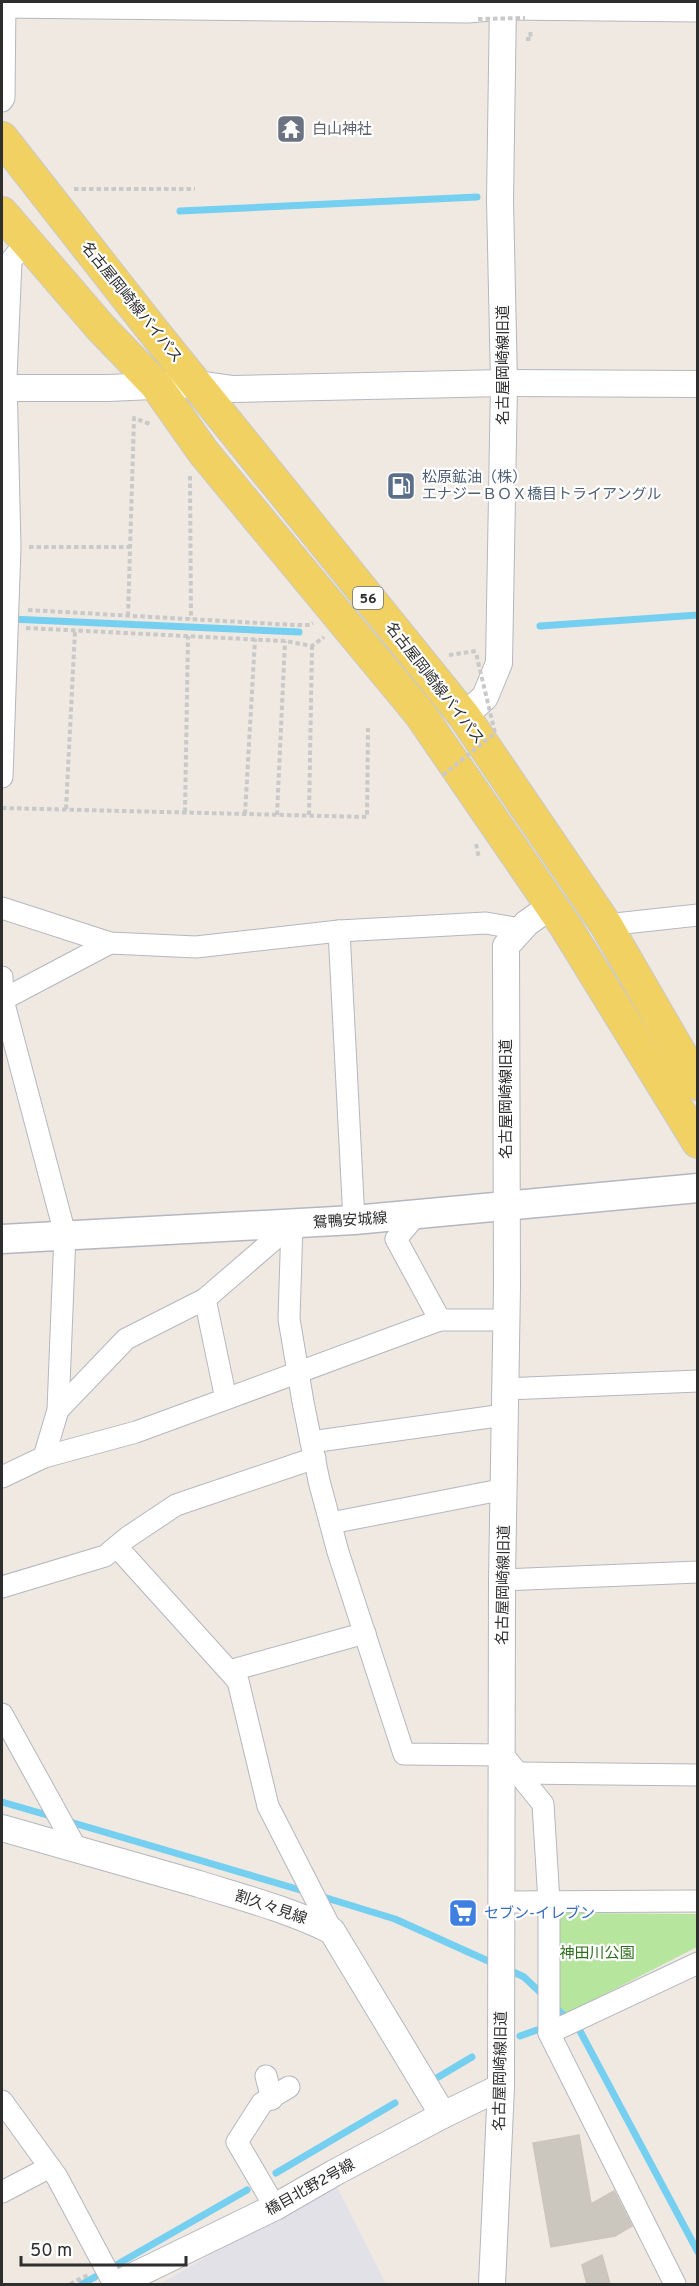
<svg xmlns="http://www.w3.org/2000/svg" width="699" height="2286" font-family="Overpass,'Noto Sans JP',sans-serif">
	<rect width="100%" height="100%" fill="#efe9e1"/>
	<!-- industrial -->
	<polygon fill="#e3e1e8" points="335,2183 386,2284 160,2284"/>
	<!-- green -->
	<polygon fill="#b6e59e" points="558,1913 697,1914 697,1947 558,2018"/>
	<g fill="none" stroke-linecap="round" stroke-linejoin="round">
		<!-- stream -->
		<g stroke="#75cff0" stroke-width="7">
			<polyline points="180,211 477,197"/>
			<polyline points="10,619 299,632"/>
			<polyline points="540,626 698,615"/>
			<polyline points="2,1802 54,1817"/>
			<polyline points="67,1821 307,1892"/>
			<polyline points="320,1896 395,1919 497,1965"/>
			<polyline points="507,1969 524,1977 544,1996"/>
			<polyline points="554,2006 580,2031 698,2252"/>
			<polyline points="520,2036 537,2030"/>
			<polyline points="435,2079 472,2057"/>
			<polyline points="276,2173 395,2103"/>
			<polyline points="118,2264 247,2190"/>
			<polyline points="82,2284 95,2277"/>
		</g>
	</g>
	<!-- building -->
	<g fill="#cbc7bf" stroke="#cbc5ba" stroke-width="1.5">
		<polygon points="579,2135 591,2204 614,2191 632,2226 615,2236 551,2247 533,2143"/>
		<polygon points="602,2255 610,2284 587,2284 582,2265"/>
	</g>
	<g fill="none" stroke-linecap="round" stroke-linejoin="round">
		<!-- minor casing -->
		<g stroke="#b4b7c1" stroke-width="23">
			<g id="minor">
				<polyline points="2,7 468,12 502,9 698,11"/>
				<polyline points="2,101 4,98 5,2"/>
				<polyline points="2,777 10,547 6,378 11,261 25,243"/>
				<polyline points="2,908 110,943 196,947 339,931 486,923 520,929"/>
				<polyline points="606,925 698,915"/>
				<polyline points="339,931 354,1220"/>
				<polyline points="2,977 3,1000 65,1234 58,1410 44,1457 2,1477"/>
				<polyline points="2,1000 110,943"/>
				<polyline points="417,1214 396,1239 440,1320"/>
				<polyline points="292,1224 289,1319 303,1402 319,1481 338,1552 404,1754 503,1755 543,1804 549,1902 549,2033 675,2284"/>
				<polyline points="505,1389 698,1381"/>
				<polyline points="226,1399 440,1320 506,1320"/>
				<polyline points="58,1410 126,1339 205,1299 292,1224"/>
				<polyline points="311,1442 504,1415"/>
				<polyline points="44,1457 136,1432 226,1399 205,1299"/>
				<polyline points="331,1523 505,1489"/>
				<polyline points="117,1547 238,1681 268,1806 332,1931"/>
				<polyline points="502,1580 698,1572"/>
				<polyline points="2,1587 105,1556 128,1537 176,1505 315,1458"/>
				<polyline points="229,1671 365,1633"/>
				<polyline points="2,1714 76,1848"/>
				<polyline points="517,1773 698,1775"/>
				<polyline points="500,1902 698,1901"/>
				<polyline points="549,2033 698,1963"/>
				<polyline points="266,2076 272,2099"/>
				<polyline points="2,2101 57,2177 114,2284"/>
				<polyline points="2,2192 50,2167"/>
				<polyline points="275,2207 237,2142 262,2103 289,2087"/>
			</g>
		</g>
		<!-- tertiary casing -->
		<g stroke="#b4b7c1" stroke-width="28">
			<g id="tertiary">
				<polyline points="2,388 108,388 198,384 233,389 504,383 698,384"/>
				<polyline points="464,716 485,697 499,663 504,383 500,200 503,2"/>
				<path d="M2,1828C68,1847 133,1865 199,1884C244,1898 290,1910 332,1931L443,2115"/>
				<polyline points="117,2284 275,2207 334,2173 443,2115 501,2087"/>
				<polyline points="492,2284 501,2087 502,1580 507,1287 506,946 527,923 551,906"/>
			</g>
		</g>
		<!-- secondary casing -->
		<g stroke="#b4b7c1" stroke-width="31">
			<polyline id="secondary" points="2,1239 354,1220 698,1188"/>
		</g>
		<!-- primary casing -->
		<g stroke="#c9c9c9" stroke-width="34">
			<g id="primary">
				<polyline points="2,138 150,327 464,716 606,925 698,1084"/>
				<polyline points="2,213 101,328 156,385 204,453 420,714 566,927 698,1142"/>
			</g>
		</g>
		<!-- path -->
		<g stroke="#c9c9c9" stroke-width="4" stroke-dasharray="4.5 3" stroke-linecap="butt">
			<polyline points="526,39 531,39 530,30"/>
			<polyline points="74,189 195,189"/>
			<polyline points="190,476 191,619"/>
			<polyline points="29,547 130,547"/>
			<polyline points="28,610 295,625 310,625 313,623"/>
			<polyline points="128,616 134,418 150,424"/>
			<polyline points="26,628 285,641 312,646 324,637"/>
			<polyline points="449,655 476,651"/>
			<polyline points="2,808 367,817 368,728"/>
			<polyline points="66,809 75,631"/>
			<polyline points="185,812 188,636"/>
			<polyline points="245,814 255,639"/>
			<polyline points="277,815 285,641"/>
			<polyline points="309,815 312,646"/>
			<polyline points="476,844 479,858"/>
			<polyline points="70,2284 88,2275"/>
		</g>
		<!-- minor -->
		<use href="#minor" stroke="#fff" stroke-width="21"/>
		<!-- tertiary -->
		<use href="#tertiary" stroke="#fff" stroke-width="26"/>
		<!-- secondary -->
		<use href="#secondary" stroke="#fff" stroke-width="28"/>
		<!-- primary -->
		<use href="#primary" stroke="#f2d163" stroke-width="32"/>
		<!-- path-bridge -->
		<g stroke="#c9c9c9" stroke-width="4" stroke-dasharray="4.5 3" stroke-linecap="butt">
			<polyline points="478,19 525,18"/>
			<polyline points="443,775 495,733 476,653"/>
		</g>
	</g>
	<!-- icons -->
	<defs>
		<g id="temple-square" transform="scale(1.5)"><rect x="-9" y="-9" width="18" height="18" rx="4" fill="#6b7280" stroke="#fff"/><path d="M0-6L5-2H3V0L6.5 2.5H4V6H1.5V3h-3V6H-4V2.5H-6.5L-3 0V-2H-5Z" fill="#fff"/></g>
		<g id="fuel-square" transform="scale(1.5)"><rect x="-9" y="-9" width="18" height="18" rx="4" fill="#5c6f8a" stroke="#fff"/><path d="M-5.5-6h7V0h2V4h1.3V-2.5L3-4.5l.8-.8L6-3V5H2.5V1h-1V6h-7ZM-4.2-4.7v3.2H.2V-4.7Z" fill="#fff"/></g>
		<g id="supermarket-square" transform="scale(1.5)"><rect x="-9" y="-9" width="18" height="18" rx="4" fill="#3f7fe0" stroke="#fff"/><path d="M-6-5.5h2.5l.6 2H6L4.5 2H-2.5L-4.4-4H-6ZM-1.5 3.2a1.3 1.3 0 1 0 .1 0ZM3 3.2a1.3 1.3 0 1 0 .1 0Z" fill="#fff"/></g>
	</defs>
	<g fill-rule="evenodd">
		<use href="#temple-square" x="291" y="129"/>
		<use href="#fuel-square" x="401" y="486"/>
		<use href="#supermarket-square" x="463" y="1913"/>
	</g>
	<g text-anchor="middle" stroke-width="4.5" stroke-linejoin="round" paint-order="stroke">
		<!-- shield labels -->
		<rect fill="#fff" stroke="#6d6d6d" stroke-width="1.5" x="353" y="587" width="30" height="22" rx="4.5"/>
		<g font-size="14" font-weight="bold" fill="#2e2e2e">
			<text x="368" y="603">56</text>
		</g>
		<!-- worship labels -->
		<g font-size="15" fill="#5b616d" stroke="#fff" text-anchor="start">
			<text x="312" y="134">白山神社</text>
		</g>
		<!-- street labels -->
		<g font-size="15" fill="#2e2e2e" stroke="#fff">
			<text transform="translate(132 302) rotate(51)" y="5">名古屋岡崎線バイパス</text>
			<text transform="translate(503 365) rotate(-90)" y="5">名古屋岡崎線旧道</text>
			<text transform="translate(435 683) rotate(52)" y="5">名古屋岡崎線バイパス</text>
			<text transform="translate(506 1099) rotate(-90)" y="5">名古屋岡崎線旧道</text>
			<text transform="translate(350 1220) rotate(-4)" y="5">鴛鴨安城線</text>
			<text transform="translate(503 1585) rotate(-89)" y="5">名古屋岡崎線旧道</text>
			<text transform="translate(271 1907) rotate(19)" y="5">割久々見線</text>
			<text transform="translate(500 2071) rotate(-89)" y="5">名古屋岡崎線旧道</text>
			<text transform="translate(310 2187) rotate(-29)" y="5">橋目北野2号線</text>
		</g>
		<!-- service labels -->
		<g font-size="15" fill="#4e5e75" stroke="#fff" text-anchor="start">
			<text x="422" y="482">松原鉱油（株）<tspan x="422" dy="17">エナジーＢＯＸ橋目トライアングル</tspan></text>
		</g>
		<!-- shop labels -->
		<g font-size="15" fill="#366cbe" stroke="#fff" text-anchor="start">
			<text x="484" y="1918">セブン-イレブン</text>
		</g>
		<!-- park labels -->
		<g font-size="15" fill="#2c6e1b" stroke="#fff">
			<text x="597" y="1958">神田川公園</text>
		</g>
	</g>
	<!-- border -->
	<rect width="699" height="2286" fill="none" stroke="#2e2e2e" stroke-width="6"/>
	<!-- scale -->
	<path d="M21 2256v9h165v-9" fill="none" stroke="#2e2e2e" stroke-width="3"/>
	<text x="30" y="2256" font-size="18" fill="#2e2e2e" stroke="#ffffff" stroke-width="4.5" paint-order="stroke">50 m</text>
</svg>
